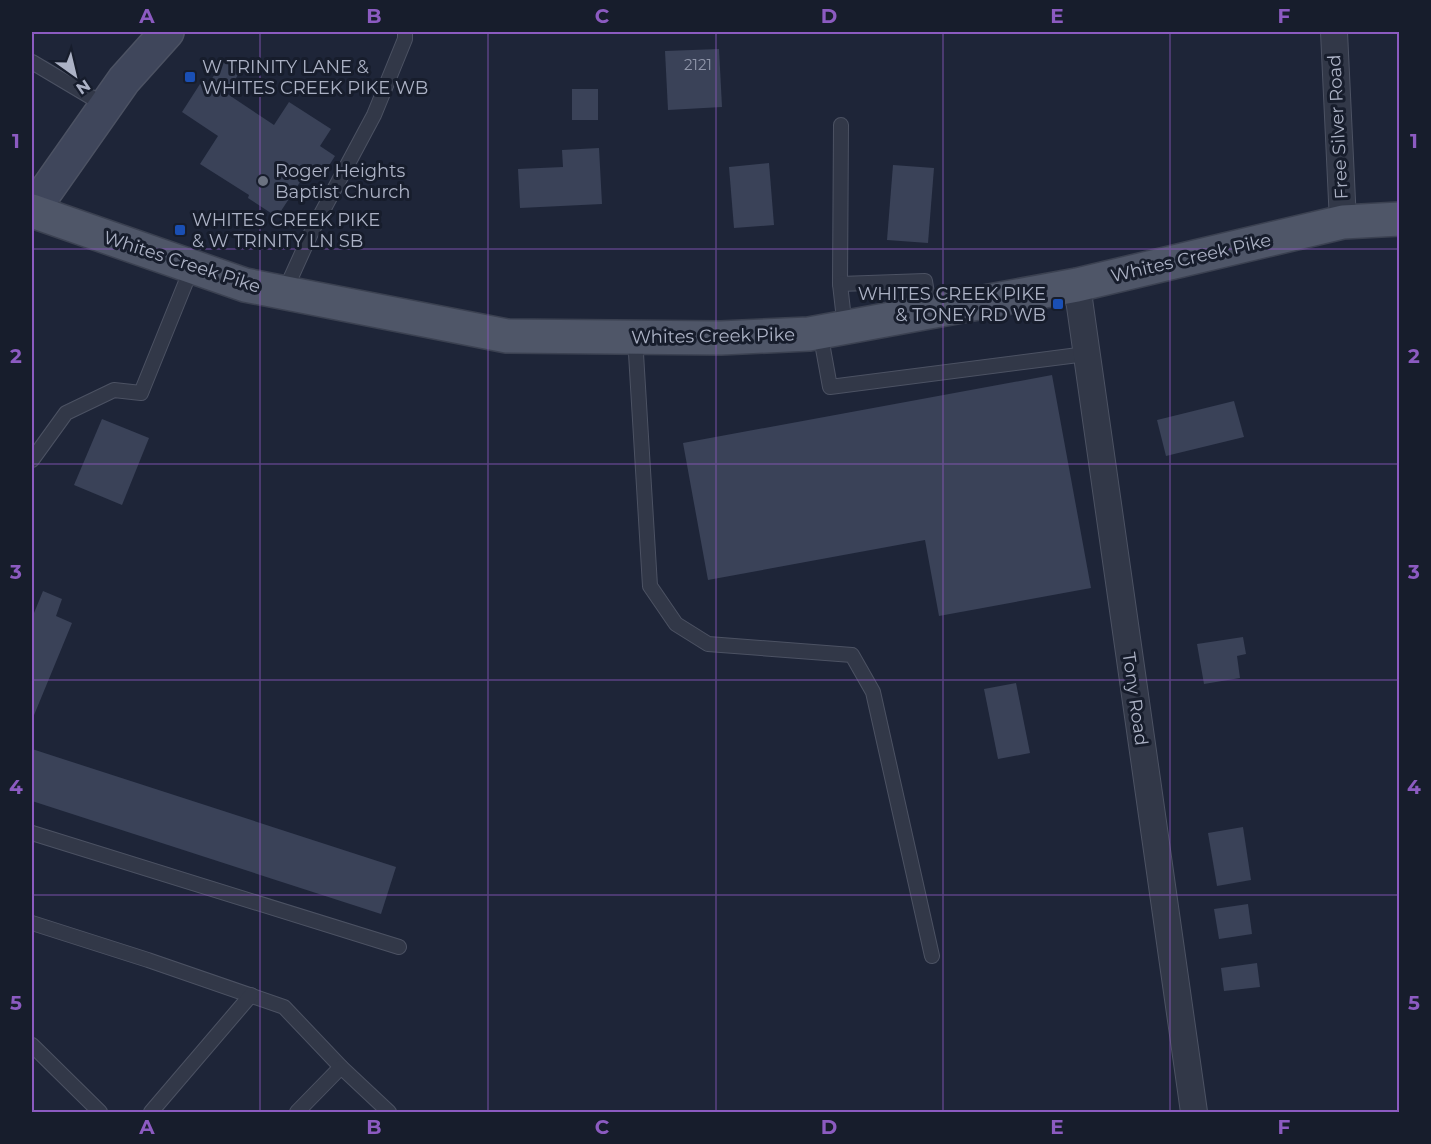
<svg xmlns="http://www.w3.org/2000/svg" width="1431" height="1144" font-family="Montserrat,sans-serif">
	<rect width="100%" height="100%" fill="#1e2538"/>
	<!-- building -->
	<g fill="#3a4258">
		<polygon points="719,49 722,107 668,110 665,51"/>
		<polygon points="225,58 242,69 226,93 274,125 289,102 331,129 320,146 335,156 323,175 310,167 277,217 248,198 249,195 200,164 218,136 182,112 200,84 206,88"/>
		<rect x="572" y="89" width="26" height="31"/>
		<polygon points="599,148 602,204 520,208 518,169 563,167 562,150"/>
		<polygon points="769,163 774,225 734,228 729,167"/>
		<polygon points="893,165 934,168 928,243 887,240"/>
		<polygon points="1052,375 1091,588 939,616 925,540 708,580 683,443"/>
		<polygon points="1234,401 1244,437 1166,456 1157,420"/>
		<polygon points="102,419 149,438 122,505 74,485"/>
		<polygon points="43,591 62,599 56,616 72,623 32,720 32,618"/>
		<polygon points="1243,637 1246,654 1237,656 1240,678 1204,684 1197,644"/>
		<polygon points="1016,683 1030,753 998,759 984,689"/>
		<polygon points="32,749 396,867 381,914 32,801"/>
		<polygon points="1243,827 1251,880 1217,886 1208,833"/>
		<polygon points="1248,904 1252,934 1219,939 1214,909"/>
		<polygon points="1257,963 1260,987 1224,991 1221,968"/>
	</g>
	<g fill="none" stroke-linecap="round" stroke-linejoin="round">
		<!-- lane casing -->
		<g stroke="#4c5263" stroke-width="16">
			<g id="lane">
				<polyline points="32,62 106,106"/>
				<polyline points="840,284 841,125"/>
				<polyline points="284,293 312,231 374,115 405,39 405,32"/>
				<polyline points="845,328 840,284 925,281 930,312"/>
				<polyline points="820,332 830,387 1086,354"/>
				<polyline points="635,337 650,586 676,624 708,644 852,655 873,692 932,956"/>
				<polyline points="32,460 66,413 114,390 141,393 192,267"/>
				<polyline points="32,833 399,947"/>
				<polyline points="32,923 148,960 284,1007 341,1067"/>
				<polyline points="32,1045 100,1112"/>
				<polyline points="151,1112 251,995"/>
				<polyline points="297,1112 341,1067 389,1112"/>
			</g>
		</g>
		<!-- street casing -->
		<g stroke="#4c5263" stroke-width="28">
			<g id="street">
				<polyline points="1334,32 1343,222"/>
				<polyline points="1077,285 1194,1112"/>
			</g>
		</g>
		<!-- secondary casing -->
		<g stroke="#4c5263" stroke-width="36">
			<polyline id="secondary" points="32,211 124,80 167,32"/>
		</g>
		<!-- primary casing -->
		<g stroke="#3b4151" stroke-width="36">
			<polyline id="primary" points="32,212 32,211 245,285 507,336 721,338 809,334 1077,285 1343,222 1400,219"/>
		</g>
		<!-- lane -->
		<use href="#lane" stroke="#323848" stroke-width="14"/>
		<!-- street -->
		<use href="#street" stroke="#323848" stroke-width="26"/>
		<!-- secondary -->
		<use href="#secondary" stroke="#3f465b" stroke-width="33"/>
		<!-- primary -->
		<use href="#primary" stroke="#4f5668" stroke-width="33"/>
	</g>
	<!-- grid -->
	<path fill="none" stroke="#8c5bc1" stroke-width="1.5" stroke-opacity="0.55" d="M260,32V1112M488,32V1112M716,32V1112M943,32V1112M1170,32V1112M32,249H1400M32,464H1400M32,680H1400M32,895H1400"/>
	<!-- markers -->
	<g fill="#1a4fb4" stroke="#171d2c" stroke-width="2">
		<rect x="184" y="71" width="12" height="12" rx="3"/>
		<rect x="174" y="224" width="12" height="12" rx="3"/>
		<rect x="1052" y="298" width="12" height="12" rx="3"/>
	</g>
	<circle fill="#6b7280" stroke="#171d2c" stroke-width="2" cx="263" cy="181" r="6"/>
	<g text-anchor="middle" stroke-width="6" stroke-linejoin="round" paint-order="stroke">
		<!-- number labels -->
		<g font-size="15" fill="#9096aa">
			<text x="698" y="70">2121</text>
		</g>
		<!-- poi labels -->
		<g font-size="18" fill="#acb2c5" stroke="#171d2c" text-anchor="start">
			<text x="202" y="73">W TRINITY LANE &amp;<tspan x="202" dy="21">WHITES CREEK PIKE WB</tspan></text>
			<text x="275" y="177">Roger Heights<tspan x="275" dy="21">Baptist Church</tspan></text>
			<text x="192" y="226">WHITES CREEK PIKE<tspan x="192" dy="21">&amp; W TRINITY LN SB</tspan></text>
			<text x="1046" y="300" text-anchor="end">WHITES CREEK PIKE<tspan x="1046" dy="21">&amp; TONEY RD WB</tspan></text>
		</g>
		<!-- street labels -->
		<g font-size="18" fill="#acb2c5" stroke="#171d2c">
			<text transform="translate(1338 127) rotate(-93)" y="6">Free Silver Road</text>
			<text transform="translate(1191 258) rotate(-13)" y="6">Whites Creek Pike</text>
			<text transform="translate(182 262) rotate(18)" y="6">Whites Creek Pike</text>
			<text transform="translate(713 336) rotate(-1)" y="6">Whites Creek Pike</text>
			<text transform="translate(1135 699) rotate(82)" y="6">Tony Road</text>
		</g>
	</g>
	<!-- border -->
	<rect width="1431" height="1144" fill="none" stroke="#171d2c" stroke-width="66"/>
	<!-- north arrow -->
	<g transform="translate(75 75) rotate(146)" stroke="#171d2c" stroke-width="4.5" paint-order="stroke">
	<path d="M0-4.5L10 22L0 15L-10 22Z" fill="#acb2c5"/>
	<text y="-9" font-size="16" font-weight="bold" text-anchor="middle" fill="#acb2c5">N</text>
	</g>
	<rect x="33" y="33" width="1365" height="1078" fill="none" stroke="#8c5bc1" stroke-width="2"/>
	<g font-size="20" text-anchor="middle" font-weight="bold" fill="#8c5bc1">
		<text x="147" y="23">A</text>
		<text x="374" y="23">B</text>
		<text x="602" y="23">C</text>
		<text x="829" y="23">D</text>
		<text x="1057" y="23">E</text>
		<text x="1284" y="23">F</text>
		<text x="16" y="148">1</text>
		<text x="1414" y="148">1</text>
		<text x="16" y="363">2</text>
		<text x="1414" y="363">2</text>
		<text x="16" y="579">3</text>
		<text x="1414" y="579">3</text>
		<text x="16" y="794">4</text>
		<text x="1414" y="794">4</text>
		<text x="16" y="1010">5</text>
		<text x="1414" y="1010">5</text>
		<text x="147" y="1134">A</text>
		<text x="374" y="1134">B</text>
		<text x="602" y="1134">C</text>
		<text x="829" y="1134">D</text>
		<text x="1057" y="1134">E</text>
		<text x="1284" y="1134">F</text>
	</g>
</svg>
